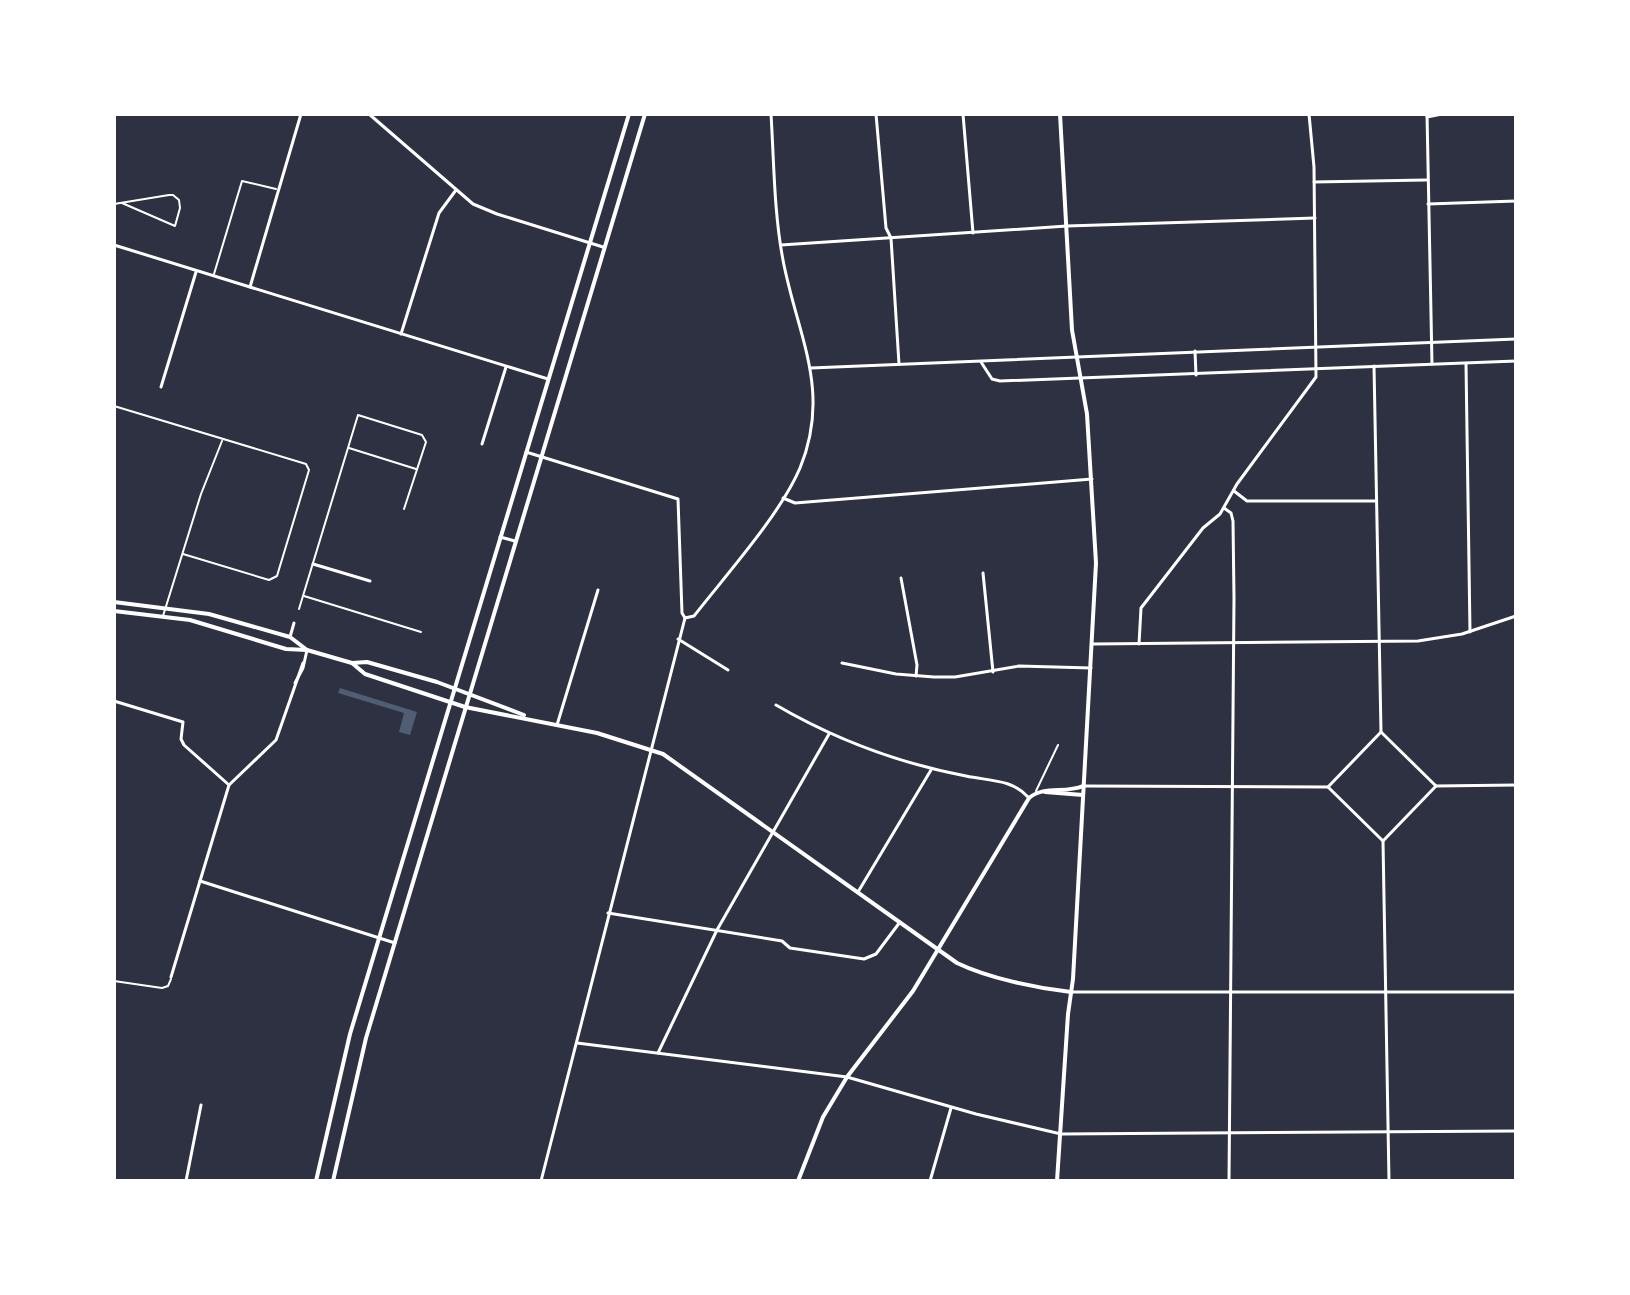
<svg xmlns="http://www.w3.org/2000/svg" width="1630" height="1295" font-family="'Public Sans',sans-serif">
	<rect width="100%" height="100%" fill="#2d3142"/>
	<!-- water -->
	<polygon fill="#4f5d75" points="340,688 417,712 410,735 399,732 404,713 338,693"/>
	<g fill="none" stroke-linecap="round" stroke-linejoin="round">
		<!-- service -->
		<g stroke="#fff" stroke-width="2">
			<polyline points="114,204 169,195 173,195 179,200 180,208 175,226 122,203"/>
			<polyline points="214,274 242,181 276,189"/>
			<polyline points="114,406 306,464 309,470 277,576 269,580 183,554"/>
			<polyline points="349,448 416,469"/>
			<polyline points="304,596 421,632"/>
			<polyline points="299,609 358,415 422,435 426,442 404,509"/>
			<polyline points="163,616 201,494 222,441"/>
			<polyline points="1036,791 1058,745"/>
			<polyline points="114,981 162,988 168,986 171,979"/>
		</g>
		<!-- minor -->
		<g stroke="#fff" stroke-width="3">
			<polyline points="369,114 473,204 497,214 603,247"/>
			<polyline points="876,114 886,228 891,238 899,364"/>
			<polyline points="963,114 973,233"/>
			<polyline points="1427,114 1432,364"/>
			<polyline points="1427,117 1442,114"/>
			<polyline points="1314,182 1426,180"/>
			<polyline points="1428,204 1516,201"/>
			<polyline points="114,245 548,379"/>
			<polyline points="781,245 1067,226 1315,218"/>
			<polyline points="250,287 301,114"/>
			<polyline points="401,334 439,213 456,190"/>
			<polyline points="1195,351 1196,375"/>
			<polyline points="981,362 992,379 1000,381 1516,361"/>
			<polyline points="1466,364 1470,632"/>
			<polyline points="1374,366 1381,732"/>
			<polyline points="811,368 1516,339"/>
			<polyline points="161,387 196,272"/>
			<polyline points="482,444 506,367"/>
			<polyline points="526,452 678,499 682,613 685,618"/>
			<polyline points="1234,491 1247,501 1376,501"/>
			<polyline points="783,498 795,503 1092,479"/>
			<polyline points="1224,508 1231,513 1233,521 1234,598 1229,1181"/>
			<polyline points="500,537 515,541"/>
			<polyline points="313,564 370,581"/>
			<polyline points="983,573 993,672"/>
			<polyline points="901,578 917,665 916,676"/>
			<path d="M685,618L694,616C726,575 780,515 800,468C832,390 797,335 783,260C774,213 774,162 771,114"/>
			<polyline points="290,637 294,623"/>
			<polyline points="678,639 728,670"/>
			<polyline points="1093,644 1418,641 1462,634 1516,616"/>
			<polyline points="1139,644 1141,608 1203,528 1220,514 1237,484 1316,377 1314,167 1309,114"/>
			<polyline points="842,663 896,674 934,677 955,677 1019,666 1091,668"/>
			<polyline points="295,683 303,668 307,650"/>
			<polyline points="114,701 183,722 181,739 184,745 229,785"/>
			<path d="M776,705C836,740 898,763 966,776C989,781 1012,779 1028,797"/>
			<polyline points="557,725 598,590"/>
			<polygon points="1381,732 1436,786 1383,841 1328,787"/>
			<polyline points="1084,786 1328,787"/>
			<polyline points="1436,786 1516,785"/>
			<polyline points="1383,841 1389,1181"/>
			<polyline points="200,881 395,943"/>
			<polyline points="858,892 931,770"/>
			<polyline points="608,913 782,941 790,948 864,959 876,954 900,922"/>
			<polyline points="171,977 229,785 276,740 303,663"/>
			<polyline points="1072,992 1516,992"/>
			<polyline points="577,1043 847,1077 976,1114 1061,1134 1516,1131"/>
			<polyline points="658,1053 717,930 829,734"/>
			<polyline points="186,1181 201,1105"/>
			<polyline points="541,1181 685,618"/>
			<polyline points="930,1181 951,1108"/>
		</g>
		<!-- tertiary -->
		<g stroke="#fff" stroke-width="4">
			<polyline points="114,602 209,614 290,637 307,650"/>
			<polyline points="114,611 190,620 286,649 307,650 352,663 367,662 437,682 524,715"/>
			<path d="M352,663L365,674L465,707L597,733L663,754L957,963C988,978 1036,988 1071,992"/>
		</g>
		<!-- secondary -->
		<g stroke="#fff" stroke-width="4">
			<polyline points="1045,792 1083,795"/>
			<polyline points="316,1181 350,1034 629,114"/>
			<polyline points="333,1181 366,1038 645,114"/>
			<path d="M798,1181L823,1117L847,1077L913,991L1029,798C1044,785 1065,794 1083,786"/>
			<polyline points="1057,1181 1068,1014 1073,979 1096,563 1087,414 1072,330 1060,114"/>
		</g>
	</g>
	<!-- border -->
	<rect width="1630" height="1295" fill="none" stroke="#ffffff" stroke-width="232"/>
</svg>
